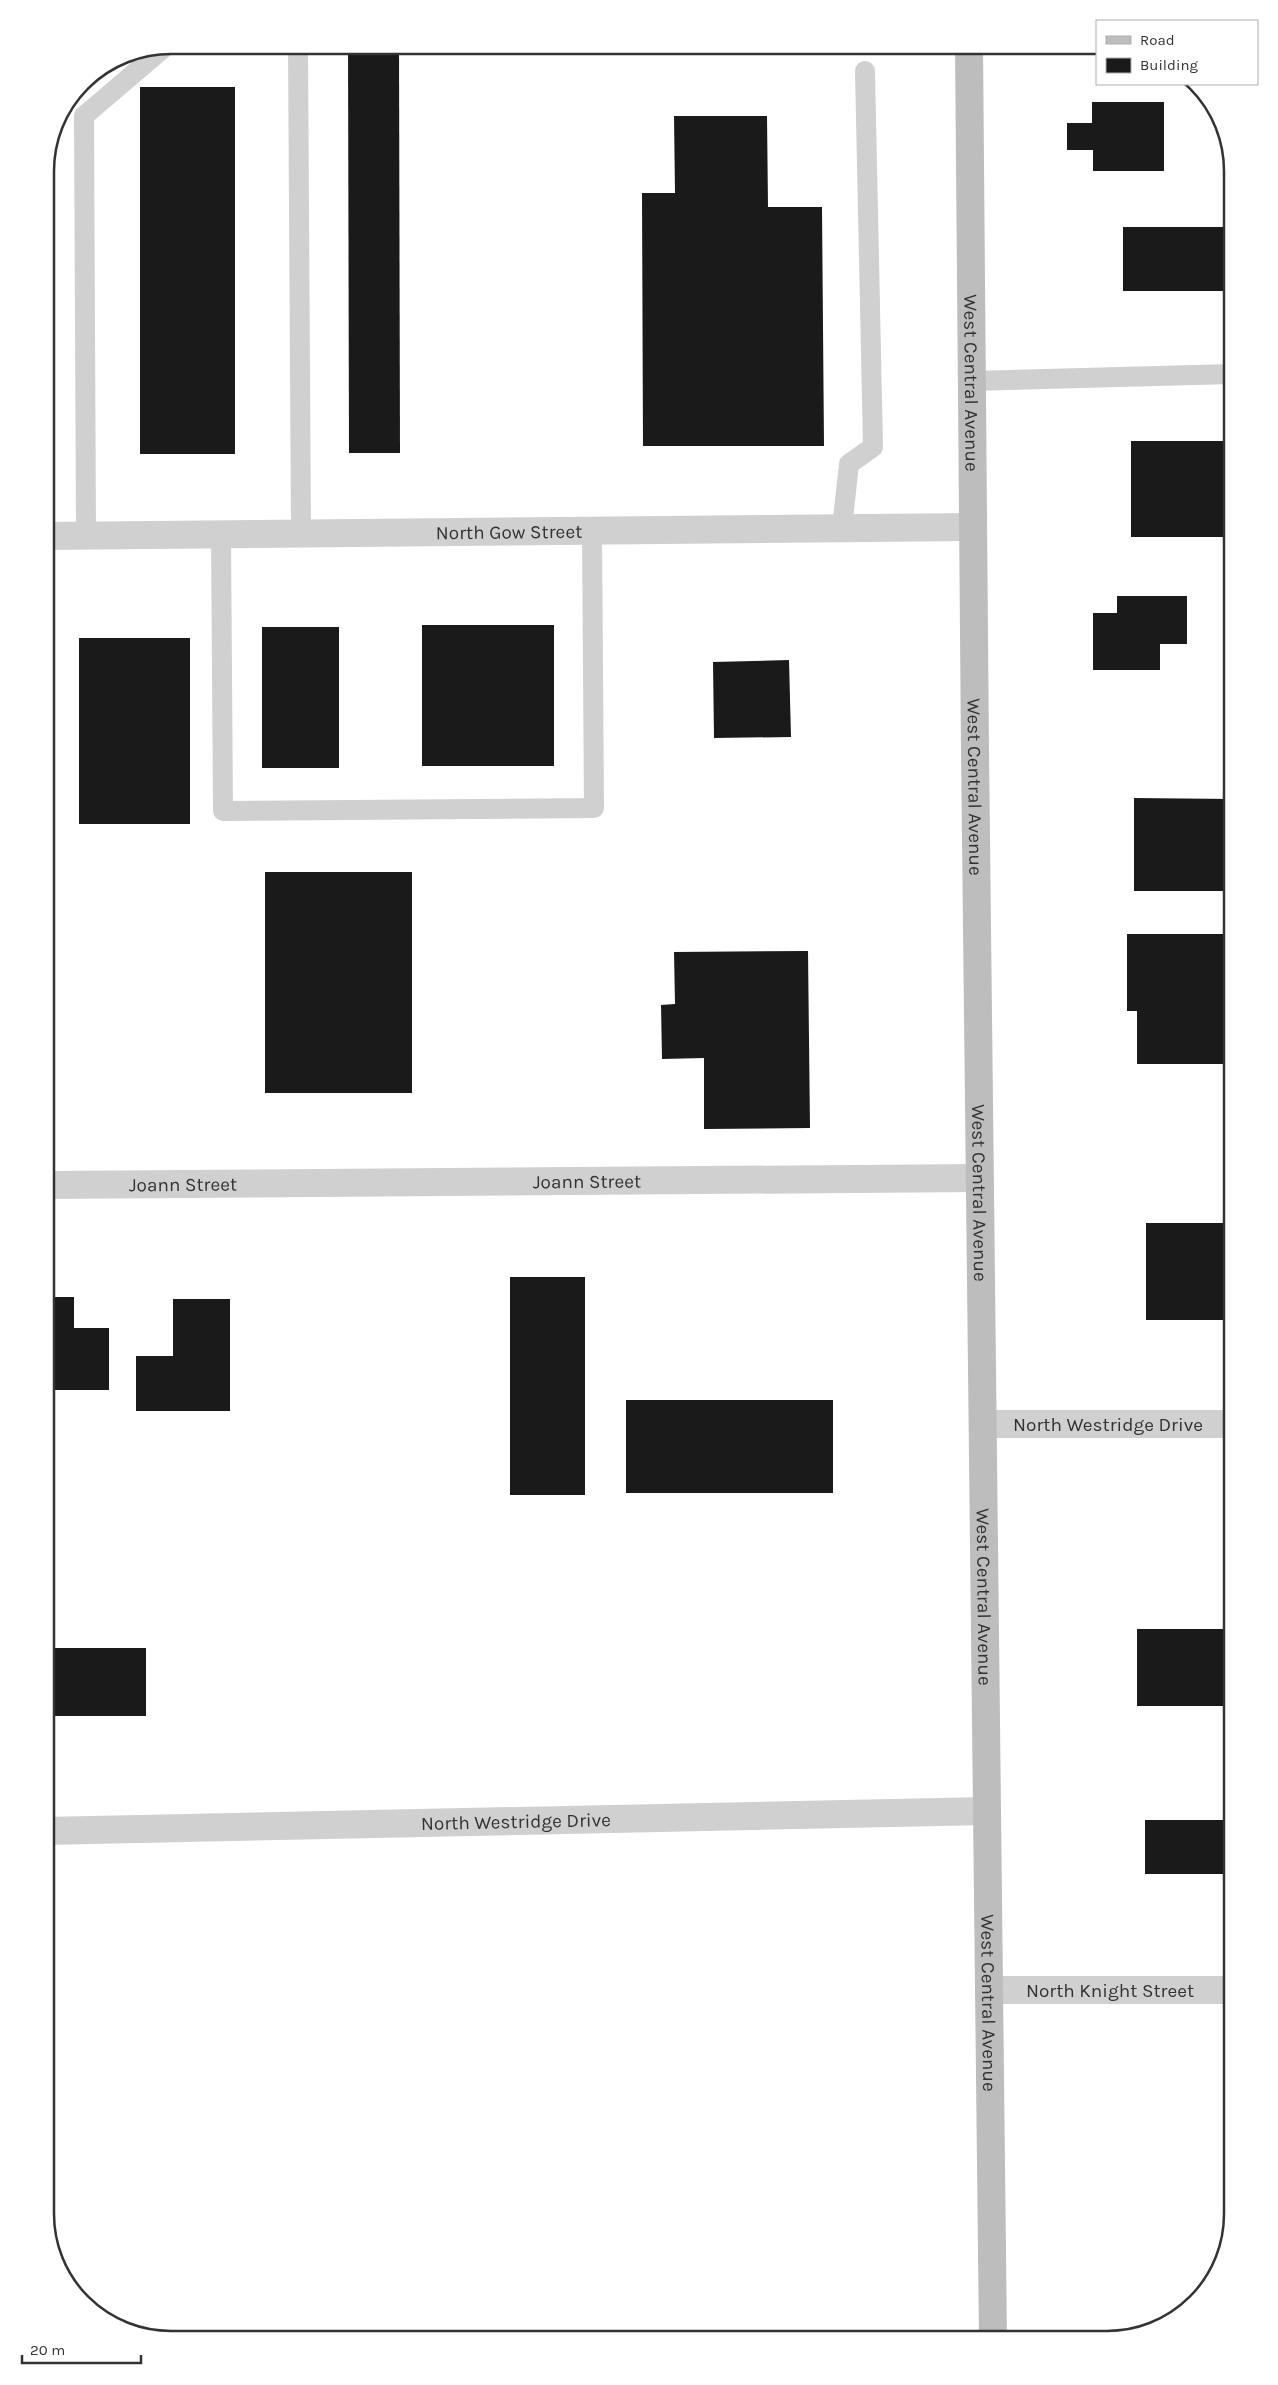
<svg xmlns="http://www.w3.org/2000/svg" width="1278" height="2385" font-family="Karla,sans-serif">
	<rect width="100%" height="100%" fill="#fff"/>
	<!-- building -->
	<g fill="#1a1a1a">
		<polygon points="348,45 399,45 400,453 349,453"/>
		<rect x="140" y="87" width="95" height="367"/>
		<polygon points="1092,102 1164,102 1164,171 1093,171 1093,150 1067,150 1067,123 1092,123"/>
		<polygon points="674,116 767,116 768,207 822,207 824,446 643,446 642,193 675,193"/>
		<rect x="1123" y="227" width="110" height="64"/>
		<rect x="1131" y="441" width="102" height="96"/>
		<polygon points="1117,596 1187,596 1187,644 1160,644 1160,670 1093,670 1093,613 1117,613"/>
		<rect x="422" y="625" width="132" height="141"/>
		<rect x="262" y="627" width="77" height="141"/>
		<rect x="79" y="638" width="111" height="186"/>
		<polygon points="789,660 791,737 714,738 713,662"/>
		<polygon points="1134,798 1233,799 1233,891 1134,891"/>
		<rect x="265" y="872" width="147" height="221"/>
		<polygon points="1127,934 1233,934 1233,1064 1137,1064 1137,1011 1127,1011"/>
		<polygon points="808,951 810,1128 704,1129 704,1058 662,1059 661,1005 675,1004 674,952"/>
		<rect x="1146" y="1223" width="87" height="97"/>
		<rect x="510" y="1277" width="75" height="218"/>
		<polygon points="45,1297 74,1297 74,1328 109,1328 109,1390 45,1390"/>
		<polygon points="173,1299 230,1299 230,1411 136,1411 136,1356 173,1356"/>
		<rect x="626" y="1400" width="207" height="93"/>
		<rect x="1137" y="1629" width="96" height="77"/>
		<rect x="45" y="1648" width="101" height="68"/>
		<rect x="1145" y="1820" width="88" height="54"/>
	</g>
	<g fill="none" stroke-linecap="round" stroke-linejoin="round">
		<!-- service -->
		<g stroke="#d0d0d0" stroke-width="20">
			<polyline points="298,45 301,534"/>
			<polyline points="971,381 1233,374"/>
			<polyline points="842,528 849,464 873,447 865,71"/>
			<polyline points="221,535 223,811 594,808 592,530"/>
			<polyline points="86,536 84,116 166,46"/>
		</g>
		<!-- minor -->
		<g stroke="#d0d0d0" stroke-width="28">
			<path id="s1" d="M45,536L973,527"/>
			<path id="s2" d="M45,1185L979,1178"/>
			<path id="s3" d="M983,1424H1233"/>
			<path id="s4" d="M45,1831L987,1811"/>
			<path id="s5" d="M989,1990H1233"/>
		</g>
		<!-- secondary -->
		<path stroke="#bdbdbd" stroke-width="28" id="s6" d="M969,45L975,750L993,2340"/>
	</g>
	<g text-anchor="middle" stroke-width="5" stroke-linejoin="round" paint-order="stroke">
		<!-- street labels -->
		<g font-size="19" fill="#333" stroke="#fff">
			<text dy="7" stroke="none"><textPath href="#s6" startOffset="338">West Central Avenue</textPath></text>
			<text dy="7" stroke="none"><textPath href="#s1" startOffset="464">North Gow Street</textPath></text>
			<text dy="7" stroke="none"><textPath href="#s6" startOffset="742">West Central Avenue</textPath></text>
			<text dy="7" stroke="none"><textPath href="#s2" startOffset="542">Joann Street</textPath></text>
			<text dy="7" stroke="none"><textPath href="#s2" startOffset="138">Joann Street</textPath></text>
			<text dy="7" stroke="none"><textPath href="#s6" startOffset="1148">West Central Avenue</textPath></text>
			<text dy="7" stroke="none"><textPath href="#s3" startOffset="125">North Westridge Drive</textPath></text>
			<text dy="7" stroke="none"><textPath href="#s6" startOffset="1552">West Central Avenue</textPath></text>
			<text dy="7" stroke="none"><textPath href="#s4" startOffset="471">North Westridge Drive</textPath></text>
			<text dy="7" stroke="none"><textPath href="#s5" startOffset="121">North Knight Street</textPath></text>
			<text dy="7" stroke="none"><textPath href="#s6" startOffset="1958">West Central Avenue</textPath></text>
		</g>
	</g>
	<!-- crop -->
	<path d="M0 0H1278V2385H0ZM171 54H1107A117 117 0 0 1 1224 171V2214A117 117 0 0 1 1107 2331H171A117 117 0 0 1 54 2214V171A117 117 0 0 1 171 54Z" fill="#fff" fill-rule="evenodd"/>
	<path fill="none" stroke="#333" stroke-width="2.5" d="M171 54H1107A117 117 0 0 1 1224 171V2214A117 117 0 0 1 1107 2331H171A117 117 0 0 1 54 2214V171A117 117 0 0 1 171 54Z"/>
	<!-- legend -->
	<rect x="1096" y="20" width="162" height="65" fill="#ffffff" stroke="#adadad"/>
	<rect x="1106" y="36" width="25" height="8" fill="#bdbdbd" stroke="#adadad"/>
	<text x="1140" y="45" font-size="15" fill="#333333">Road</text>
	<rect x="1106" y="58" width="25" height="15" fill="#1a1a1a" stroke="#adadad"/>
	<text x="1140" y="70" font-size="15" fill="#333333">Building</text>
	<!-- scale -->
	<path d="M22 2355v8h119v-8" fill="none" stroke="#333333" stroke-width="2.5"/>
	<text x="30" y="2355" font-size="15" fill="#333333" stroke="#ffffff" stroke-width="4" paint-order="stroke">20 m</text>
</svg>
